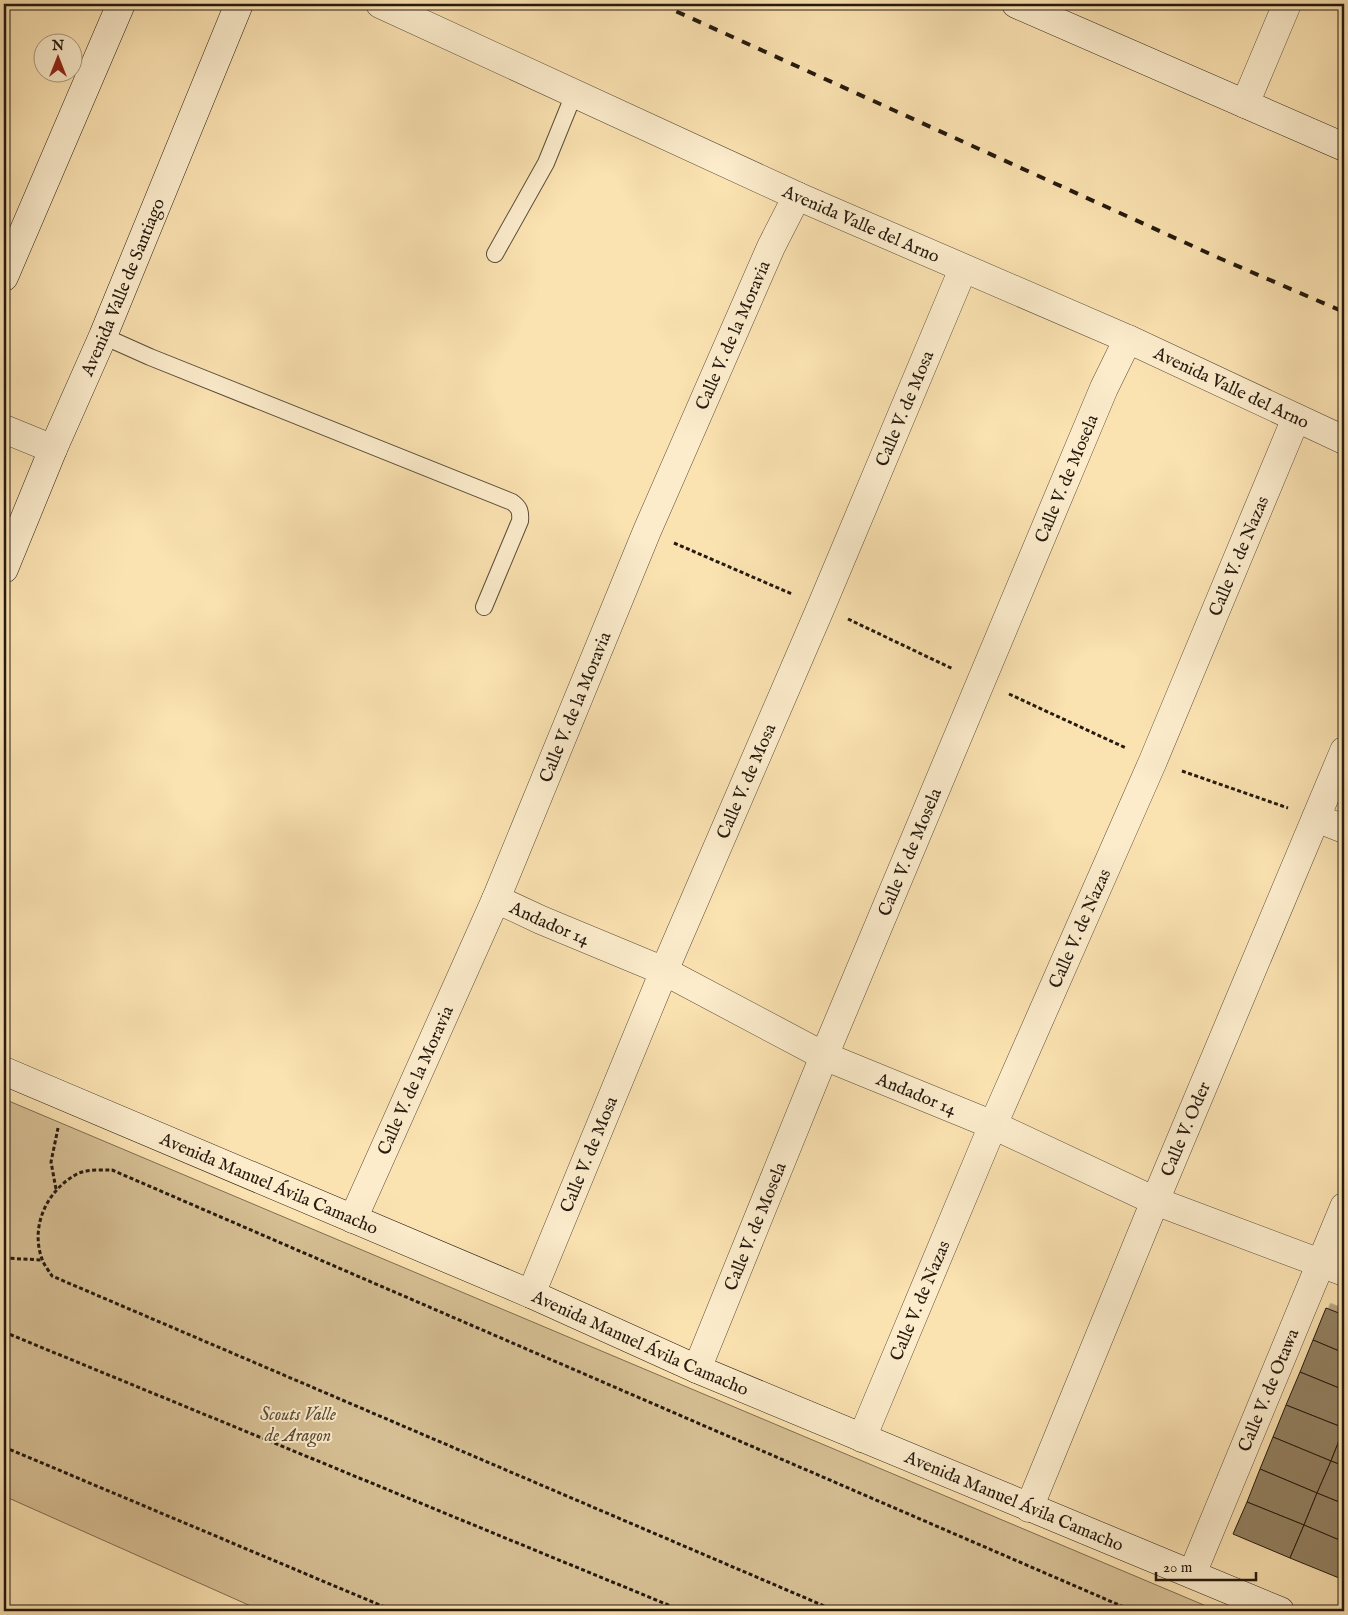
<svg xmlns="http://www.w3.org/2000/svg" width="1348" height="1615" font-family="'IM FELL English',serif">
	<defs>
		<filter id="shadow"><feDropShadow dx="4.5" dy="-4.5" stdDeviation="0" flood-color="#0004"/></filter>
	</defs>
	<rect width="100%" height="100%" fill="#fbe2b1"/>
	<filter id="stains"><feTurbulence type="fractalNoise" baseFrequency=".004" numOctaves="4"/><feColorMatrix values="0 0 0 0 .2 0 0 0 0 .09 0 0 0 0 .02 0 0 0 .5 -.17"/></filter>
	<radialGradient id="worn" r=".72"><stop offset=".6" stop-color="#630" stop-opacity="0"/><stop offset="1" stop-color="#630" stop-opacity=".3"/></radialGradient>
	<!-- green -->
	<polygon fill="#d7c095" stroke="#7e6d52" points="4,1099 1218,1611 262,1611 4,1496"/>
	<!-- building -->
	<g fill="#948263" stroke="#251a0f" filter="url(#shadow)">
		<polygon points="1326,1308 1344,1315 1344,1353 1313,1340"/>
		<polygon points="1313,1340 1344,1353 1344,1390 1300,1372"/>
		<polygon points="1300,1372 1344,1390 1344,1428 1286,1405"/>
		<polygon points="1286,1405 1344,1428 1331,1461 1273,1437"/>
		<polygon points="1344,1428 1344,1466 1331,1461"/>
		<polygon points="1273,1437 1331,1461 1317,1493 1260,1469"/>
		<polygon points="1331,1461 1344,1466 1344,1504 1317,1493"/>
		<polygon points="1260,1469 1317,1493 1304,1525 1247,1502"/>
		<polygon points="1317,1493 1344,1504 1344,1542 1304,1525"/>
		<polygon points="1247,1502 1304,1525 1290,1558 1233,1534"/>
		<polygon points="1304,1525 1344,1542 1344,1580 1290,1558"/>
	</g>
	<g fill="none" stroke-linecap="round" stroke-linejoin="round">
		<!-- lane casing -->
		<g stroke="#5a4c38" stroke-width="18">
			<g id="lane">
				<polyline points="495,254 546,163 574,94"/>
				<path d="M103,336L150,357L512,502C519,507 521,511 520,521L484,607"/>
			</g>
		</g>
		<!-- street casing -->
		<g stroke="#5a4c38" stroke-width="29">
			<g id="street">
				<path id="s1" d="M380,4L797,196L1128,339L1344,440"/>
				<polyline points="1245,104 1287,4"/>
				<polyline points="4,429 53,449"/>
				<polyline points="1316,818 1344,829"/>
				<path id="s2" d="M496,899L541,920L664,971L824,1056L993,1125L1155,1201L1344,1272"/>
				<path id="s3" d="M353,1219L496,899L647,531L771,247L797,196"/>
				<path id="s4" d="M531,1294L664,971L821,607L963,269"/>
				<path id="s5" d="M697,1369L824,1056L1104,388L1128,339"/>
				<path id="s6" d="M862,1438L993,1125L1153,761L1296,418"/>
				<path id="s7" d="M1029,1508L1155,1201L1344,751"/>
				<path id="s8" d="M1192,1574L1344,1207"/>
			</g>
		</g>
		<!-- secondary casing -->
		<g stroke="#251a0f" stroke-width="29">
			<g id="secondary">
				<polyline points="1016,4 1344,147"/>
				<polyline points="4,277 121,4"/>
				<path id="s9" d="M4,569L53,449L103,336L239,4"/>
				<path id="s10" d="M4,1071L531,1294L697,1369L1280,1611"/>
			</g>
		</g>
		<!-- path -->
		<g stroke="#251a0f" stroke-width="3" stroke-dasharray="4 2.5" stroke-linecap="butt">
			<polyline points="674,543 792,594"/>
			<polyline points="848,619 953,669"/>
			<polyline points="1009,694 1126,748"/>
			<polyline points="1182,771 1288,808"/>
			<polyline points="56,1189 51,1162 58,1128"/>
			<polyline points="4,1258 42,1260"/>
			<polyline points="4,1332 683,1611"/>
			<polyline points="4,1447 394,1611"/>
			<path d="M836,1611L52,1276C49,1271 44,1265 42,1259C30,1226 47,1190 77,1174C87,1169 101,1170 112,1170L1133,1611"/>
		</g>
		<!-- lane -->
		<use href="#lane" stroke="#fceccc" stroke-width="16"/>
		<!-- street -->
		<use href="#street" stroke="#fceccc" stroke-width="28"/>
		<!-- secondary -->
		<use href="#secondary" stroke="#fceccc" stroke-width="28"/>
		<!-- rail -->
		<polyline stroke="#251a0f" stroke-width="4" stroke-dasharray="9 9" stroke-linecap="butt" points="660,4 1219,258 1344,312"/>
	</g>
	<g text-anchor="middle" stroke-width="4" stroke-linejoin="round" paint-order="stroke">
		<!-- street labels -->
		<g font-size="18" fill="#251a0f" stroke="#fceccc">
			<text dy="6" stroke="none"><textPath href="#s1" startOffset="529">Avenida Valle del Arno</textPath></text>
			<text dy="6" stroke="none"><textPath href="#s9" startOffset="306">Avenida Valle de Santiago</textPath></text>
			<text dy="6" stroke="none"><textPath href="#s3" startOffset="962">Calle V. de la Moravia</textPath></text>
			<text dy="6" stroke="none"><textPath href="#s1" startOffset="934">Avenida Valle del Arno</textPath></text>
			<text dy="6" stroke="none"><textPath href="#s4" startOffset="961">Calle V. de Mosa</textPath></text>
			<text dy="6" stroke="none"><textPath href="#s5" startOffset="964">Calle V. de Mosela</textPath></text>
			<text dy="6" stroke="none"><textPath href="#s6" startOffset="959">Calle V. de Nazas</textPath></text>
			<text dy="6" stroke="none"><textPath href="#s3" startOffset="558">Calle V. de la Moravia</textPath></text>
			<text dy="6" stroke="none"><textPath href="#s4" startOffset="556">Calle V. de Mosa</textPath></text>
			<text dy="6" stroke="none"><textPath href="#s5" startOffset="559">Calle V. de Mosela</textPath></text>
			<text dy="6" stroke="none"><textPath href="#s2" startOffset="59">Andador 14</textPath></text>
			<text dy="6" stroke="none"><textPath href="#s6" startOffset="554">Calle V. de Nazas</textPath></text>
			<text dy="6" stroke="none"><textPath href="#s3" startOffset="152">Calle V. de la Moravia</textPath></text>
			<text dy="6" stroke="none"><textPath href="#s2" startOffset="464">Andador 14</textPath></text>
			<text dy="6" stroke="none"><textPath href="#s7" startOffset="410">Calle V. Oder</textPath></text>
			<text dy="6" stroke="none"><textPath href="#s4" startOffset="151">Calle V. de Mosa</textPath></text>
			<text dy="6" stroke="none"><textPath href="#s10" startOffset="288">Avenida Manuel Ávila Camacho</textPath></text>
			<text dy="6" stroke="none"><textPath href="#s5" startOffset="154">Calle V. de Mosela</textPath></text>
			<text dy="6" stroke="none"><textPath href="#s6" startOffset="149">Calle V. de Nazas</textPath></text>
			<text dy="6" stroke="none"><textPath href="#s10" startOffset="692">Avenida Manuel Ávila Camacho</textPath></text>
			<text dy="6" stroke="none"><textPath href="#s8" startOffset="199">Calle V. de Otawa</textPath></text>
			<text dy="6" stroke="none"><textPath href="#s10" startOffset="1098">Avenida Manuel Ávila Camacho</textPath></text>
		</g>
		<!-- park labels -->
		<g font-size="18" font-style="italic" fill="#5a4c37" stroke="#fceccc">
			<text x="298" y="1420">Scouts Valle<tspan x="298" dy="21">de Aragon</tspan></text>
		</g>
	</g>
	<!-- margin -->
	<rect width="1348" height="1615" fill="none" stroke="#fbe2b1" stroke-width="20"/>
	<rect x="5" y="5" width="1338" height="1605" fill="none" stroke="#251a0f" stroke-width="2.5"/>
	<rect x="10" y="10" width="1328" height="1595" fill="none" stroke="#251a0f"/>
	<!-- north arrow -->
	<g transform="translate(58 58)"><circle r="24" fill="#fceccc" stroke="#a69880"/>
	<path d="M0-4L9 19L0 12L-9 19Z" fill="#8f2418"/>
	<text y="-8" font-size="14" font-weight="bold" text-anchor="middle" fill="#251a0f">N</text>
	</g>
	<!-- scale -->
	<path d="M1156 1572v8h100v-8" fill="none" stroke="#251a0f" stroke-width="2.5"/>
	<text x="1163" y="1572" font-size="15" fill="#251a0f" stroke="#fceccc" stroke-width="4" paint-order="stroke">20 m</text>
	<rect width="100%" height="100%" filter="url(#stains)"/>
	<rect width="100%" height="100%" fill="url(#worn)"/>
</svg>
